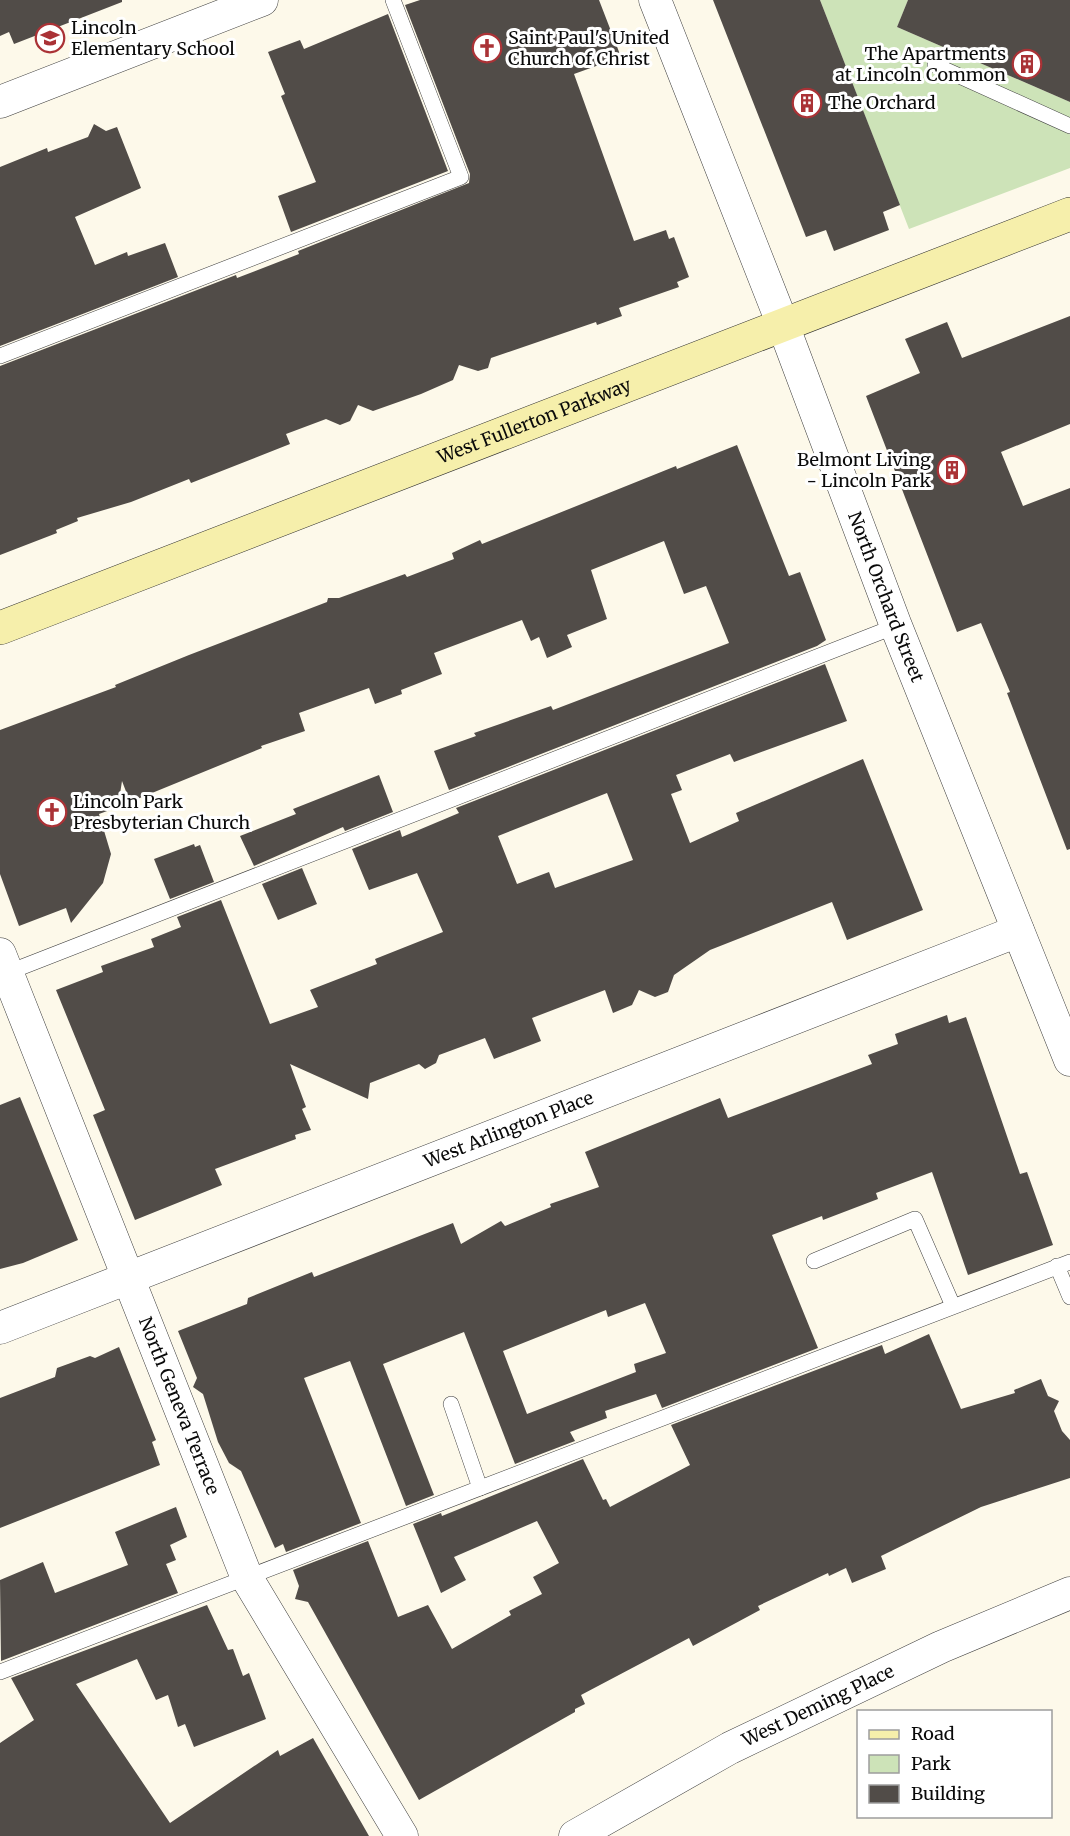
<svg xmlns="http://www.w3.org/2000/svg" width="1070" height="1836" font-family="Merriweather,serif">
	<rect width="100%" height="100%" fill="#fdf9ea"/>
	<!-- green -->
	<polygon fill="#cde3b8" points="820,0 908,0 897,27 1070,102 1070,168 909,229"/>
	<!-- building -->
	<g fill="#514c48" fill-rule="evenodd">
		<polygon points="0,0 122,0 122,2 14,44 9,32 0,36"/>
		<polygon points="420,0 599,0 621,57 574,74 634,241 666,230 669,239 674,237 689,277 677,282 679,287 619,308 622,316 597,325 596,322 491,358 488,368 478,371 459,365 453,380 421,394 373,411 358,405 350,421 340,425 326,419 286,434 290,444 191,483 189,479 131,502 77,518 78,521 56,530 57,533 0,555 0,366 236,275 237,278 299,254 298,251 469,183 470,174 405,5"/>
		<polygon points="713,0 820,0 900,205 883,212 889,230 834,251 826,230 806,237"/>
		<polygon points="908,0 1070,0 1070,102 897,27"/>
		<polygon points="388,14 448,171 291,232 278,196 316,182 281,96 285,94 268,52 300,40 304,49"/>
		<polygon points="94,124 106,131 117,127 141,188 75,217 95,265 127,252 128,256 165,243 178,277 0,346 0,167 47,148 48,152 88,137"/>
		<polygon points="1070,316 1070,424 1001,452 1023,506 1070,488 1070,849 1067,850 1007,693 1010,692 981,623 957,632 866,396 920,373 905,339 947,322 962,358"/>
		<polygon points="737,445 789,576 800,572 826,640 817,646 449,790 434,751 476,736 474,733 551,706 553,710 729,643 706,586 684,594 664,541 591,570 607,619 567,635 572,647 547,658 539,637 531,641 522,620 434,653 442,674 401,690 402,694 375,704 369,688 299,713 305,731 261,746 262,748 130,802 122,781 118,807 99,814 111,854 103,883 71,923 66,908 19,926 0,874 0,730 116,687 115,685 189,655 327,602 328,598 339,598 405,574 407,577 454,559 452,553 480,540 482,544 676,466 677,469"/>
		<path d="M825,664L847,721L734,762L730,754L676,775L682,790L671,794L690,843L739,821L736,813L863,759L923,910L847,940L832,902L710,950L674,975L668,992L655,997L639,990L632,1005L613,1013L605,990L532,1018L541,1041L494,1059L485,1038L439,1055L436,1063L425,1069L419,1064L370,1083L368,1099L290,1064L306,1107L302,1109L311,1130L295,1135L296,1139L215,1169L222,1185L135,1220L93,1115L105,1110L56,990L103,972L101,966L154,947L151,939L181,927L177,917L221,900L270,1024L318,1007L310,990L377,964L375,959L443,932L417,873L369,890L352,849L400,830L402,837L459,813L456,808ZM607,793L633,860L555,888L549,872L517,884L498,836Z"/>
		<polygon points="379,775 393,812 345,831 343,827 254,866 240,836 296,814 293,809"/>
		<polygon points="194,844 195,847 200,845 214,882 170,899 154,859"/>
		<polygon points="302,868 317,904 278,920 262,884"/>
		<path d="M947,1015L949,1023L966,1017L1020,1174L1027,1172L1053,1245L968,1275L932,1172L876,1193L878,1199L823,1220L822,1216L772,1235L818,1348L662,1408L656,1394L605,1411L607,1418L570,1432L575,1441L515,1464L464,1332L383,1364L434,1495L406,1506L350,1361L304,1378L361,1523L286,1552L283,1544L275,1548L241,1471L229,1463L218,1442L203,1394L193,1387L197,1378L178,1331L247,1304L248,1298L312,1272L314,1277L453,1223L461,1244L501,1221L505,1226L551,1207L550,1204L599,1187L585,1152L720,1098L728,1118L872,1064L868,1055L898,1044L895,1034ZM645,1303L666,1353L634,1364L636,1372L527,1414L503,1351L606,1310L608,1317Z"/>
		<polygon points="20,1097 78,1240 23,1263 0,1269 0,1105"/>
		<polygon points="929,1334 961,1409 1015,1393 1014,1390 1041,1379 1048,1396 1059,1401 1054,1411 1062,1431 1070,1440 1070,1478 981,1507 881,1556 886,1569 852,1583 846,1568 829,1576 828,1573 758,1606 760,1610 693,1646 689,1638 581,1695 585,1704 575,1709 575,1712 419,1800 308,1602 295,1599 299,1586 293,1570 368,1541 398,1617 428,1605 452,1649 511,1615 509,1611 542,1594 533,1577 559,1563 537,1521 454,1557 466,1580 441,1593 413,1524 441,1513 442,1516 583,1459 603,1500 606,1499 610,1507 690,1465 671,1425 882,1345 885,1354"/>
		<polygon points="119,1347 156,1440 152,1442 160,1465 0,1528 0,1398 55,1377 57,1368 90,1356 95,1358"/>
		<polygon points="176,1507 187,1537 170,1545 176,1560 166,1564 178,1593 1,1661 0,1580 43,1562 55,1593 128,1565 115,1532"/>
		<polygon points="207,1605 228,1650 233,1649 243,1676 249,1673 266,1719 194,1747 185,1724 178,1727 168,1695 156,1700 137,1659 76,1684 170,1823 278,1750 280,1756 313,1738 369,1836 0,1836 0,1743 34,1720 11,1678"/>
	</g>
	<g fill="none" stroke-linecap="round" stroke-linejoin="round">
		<!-- service casing -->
		<g stroke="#3d3d3d" stroke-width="16">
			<g id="service">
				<polyline points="935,65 1070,126"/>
				<polyline points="0,356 461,177 393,0"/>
				<polyline points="4,974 896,626"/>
				<polyline points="814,1261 915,1219 953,1306"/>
				<polyline points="1057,1266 1070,1297"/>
				<polyline points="451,1404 480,1488"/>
				<polyline points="0,1672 1070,1262"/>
			</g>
		</g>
		<!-- minor casing -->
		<g stroke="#3d3d3d" stroke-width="33">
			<g id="minor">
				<path id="s1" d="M655,0L783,325L896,626L1070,1060"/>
				<polyline points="0,102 262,0"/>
				<path id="s2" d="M0,954L247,1578L402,1836"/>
				<path id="s3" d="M0,1328L1018,931"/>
				<path id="s4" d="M575,1836L730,1748L941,1647L1070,1593"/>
			</g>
		</g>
		<!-- secondary casing -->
		<g stroke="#2c2c2c" stroke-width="34">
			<g id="secondary">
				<path id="s5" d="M0,628L1070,214"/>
			</g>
		</g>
		<!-- service -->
		<use href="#service" stroke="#fff" stroke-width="15"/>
		<!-- minor -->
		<use href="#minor" stroke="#fff" stroke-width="32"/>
		<!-- secondary -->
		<use href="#secondary" stroke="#f6efab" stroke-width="33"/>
	</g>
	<!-- icons -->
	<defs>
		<g id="school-ring" transform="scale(1.5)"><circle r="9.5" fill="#fff" stroke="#aa3236" stroke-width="1.5"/><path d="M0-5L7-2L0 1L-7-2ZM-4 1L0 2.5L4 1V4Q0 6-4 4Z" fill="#aa3236"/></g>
		<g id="church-ring" transform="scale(1.5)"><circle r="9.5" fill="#fff" stroke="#aa3236" stroke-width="1.5"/><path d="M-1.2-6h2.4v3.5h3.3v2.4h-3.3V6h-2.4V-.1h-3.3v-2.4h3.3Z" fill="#aa3236"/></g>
		<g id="building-ring" transform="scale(1.5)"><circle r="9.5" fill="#fff" stroke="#aa3236" stroke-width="1.5"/><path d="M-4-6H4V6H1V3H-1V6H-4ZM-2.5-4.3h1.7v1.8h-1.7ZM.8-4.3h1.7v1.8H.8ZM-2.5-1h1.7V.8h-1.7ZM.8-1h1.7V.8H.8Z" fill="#aa3236"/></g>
	</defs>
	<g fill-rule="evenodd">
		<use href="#school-ring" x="50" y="38"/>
		<use href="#church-ring" x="487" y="48"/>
		<use href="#building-ring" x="1027" y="64"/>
		<use href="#building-ring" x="807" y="103"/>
		<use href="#building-ring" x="952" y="470"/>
		<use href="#church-ring" x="52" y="812"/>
	</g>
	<g text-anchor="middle" stroke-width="6" stroke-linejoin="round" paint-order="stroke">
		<!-- poi labels -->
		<g font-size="18" fill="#0a0a0a" stroke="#fff" text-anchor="start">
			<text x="71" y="34">Lincoln<tspan x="71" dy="21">Elementary School</tspan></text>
			<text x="508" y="44">Saint Paul's United<tspan x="508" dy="21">Church of Christ</tspan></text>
			<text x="1006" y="60" text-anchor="end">The Apartments<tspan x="1006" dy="21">at Lincoln Common</tspan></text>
			<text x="828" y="109">The Orchard</text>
			<text x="931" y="466" text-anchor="end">Belmont Living<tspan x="931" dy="21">- Lincoln Park</tspan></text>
			<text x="73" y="808">Lincoln Park<tspan x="73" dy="21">Presbyterian Church</tspan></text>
		</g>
		<!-- street labels -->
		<g font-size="18" fill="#0a0a0a" stroke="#fff">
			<text dy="6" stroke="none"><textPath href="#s5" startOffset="573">West Fullerton Parkway</textPath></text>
			<text dy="6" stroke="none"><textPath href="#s1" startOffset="640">North Orchard Street</textPath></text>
			<text dy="6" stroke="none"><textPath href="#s3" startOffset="546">West Arlington Place</textPath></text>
			<text dy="6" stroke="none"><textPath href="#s2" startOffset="486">North Geneva Terrace</textPath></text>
			<text dy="6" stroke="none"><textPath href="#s4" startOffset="276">West Deming Place</textPath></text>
		</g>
	</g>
	<!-- legend -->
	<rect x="857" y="1710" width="195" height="108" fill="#ffffff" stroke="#9d9d9d" stroke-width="1.5"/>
	<rect x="869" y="1730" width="30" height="9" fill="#f6efab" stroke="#9d9d9d" stroke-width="1.5"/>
	<text x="911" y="1740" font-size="18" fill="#0a0a0a">Road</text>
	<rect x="869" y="1755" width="30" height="18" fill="#cde3b8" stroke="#9d9d9d" stroke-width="1.5"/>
	<text x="911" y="1770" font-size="18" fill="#0a0a0a">Park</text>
	<rect x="869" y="1785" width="30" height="18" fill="#514c48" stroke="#9d9d9d" stroke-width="1.5"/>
	<text x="911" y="1800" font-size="18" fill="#0a0a0a">Building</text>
</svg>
